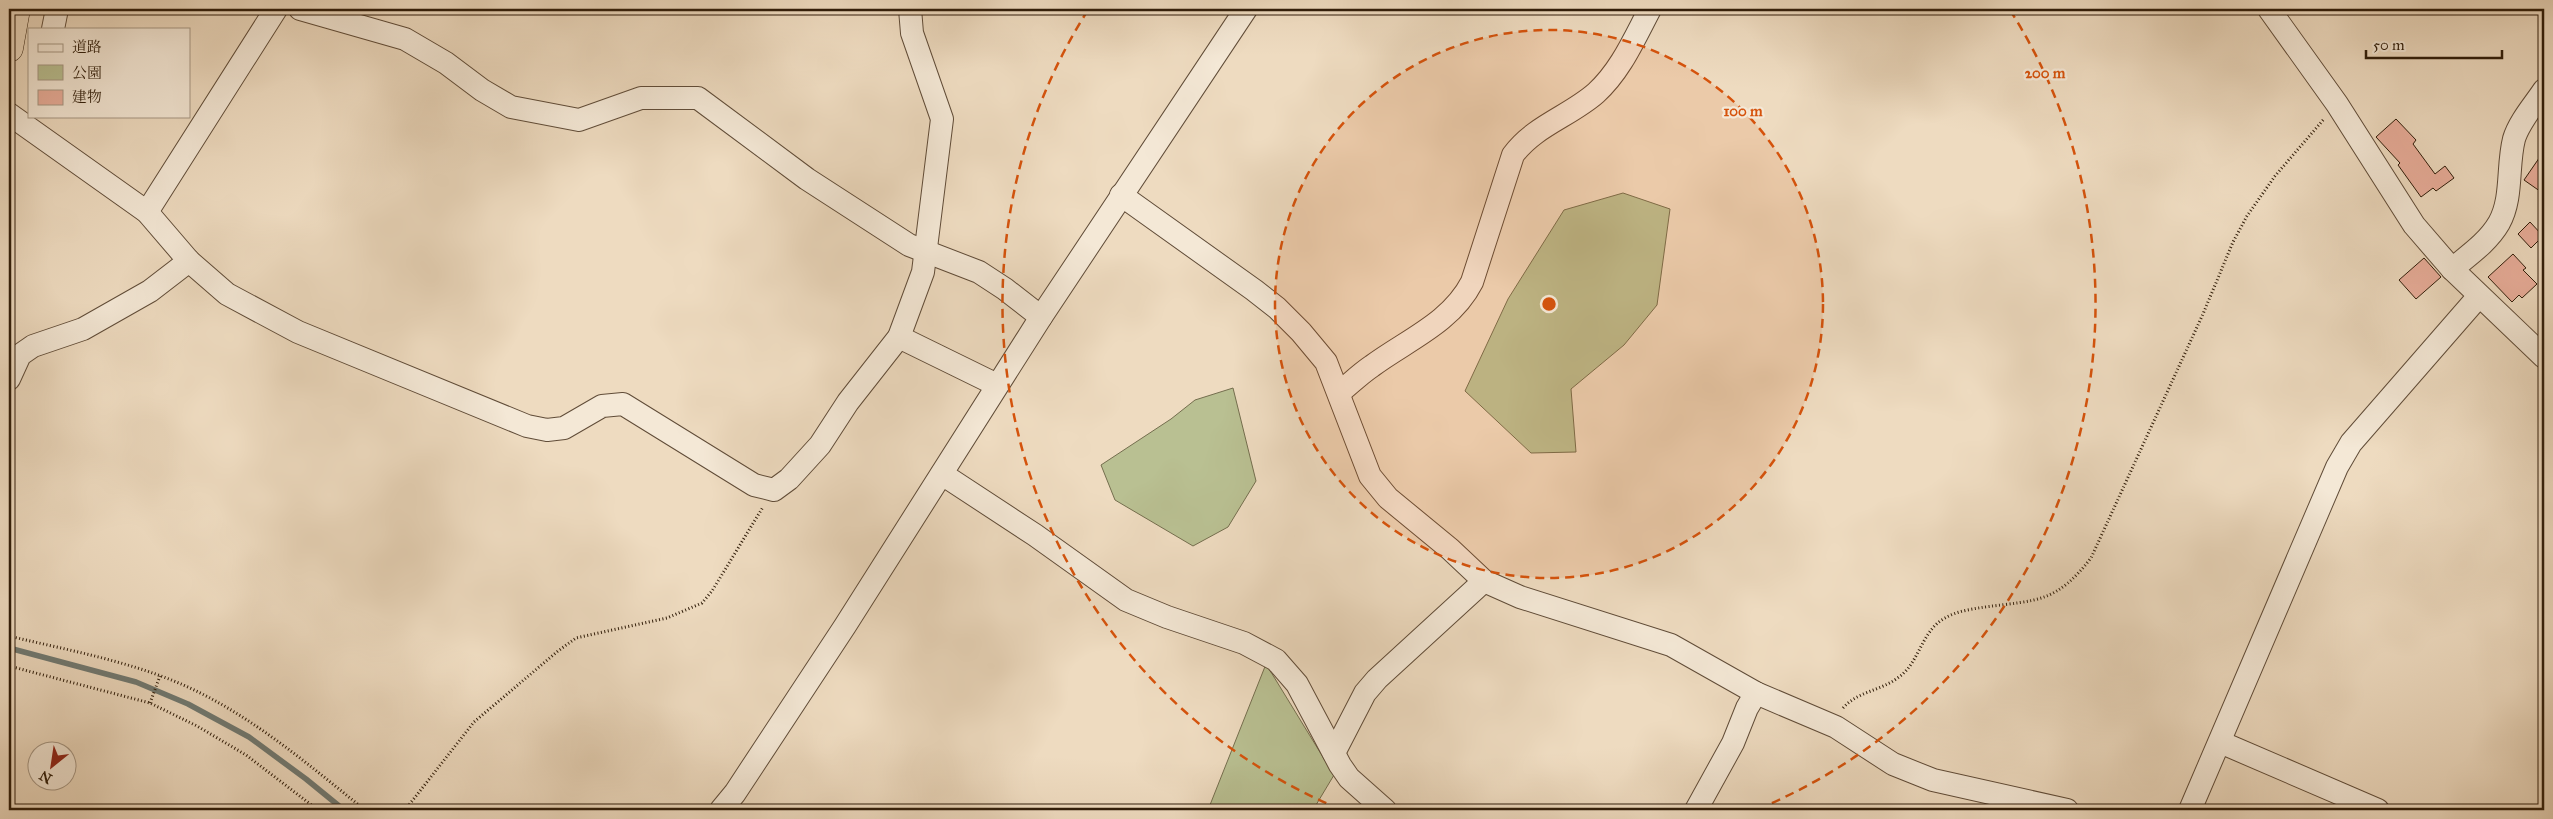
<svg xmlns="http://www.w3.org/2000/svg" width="2553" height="819" font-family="'IM FELL Great Primer','Noto Serif JP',serif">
	<rect width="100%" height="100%" fill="#eedbc0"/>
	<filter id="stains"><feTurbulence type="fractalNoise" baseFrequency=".004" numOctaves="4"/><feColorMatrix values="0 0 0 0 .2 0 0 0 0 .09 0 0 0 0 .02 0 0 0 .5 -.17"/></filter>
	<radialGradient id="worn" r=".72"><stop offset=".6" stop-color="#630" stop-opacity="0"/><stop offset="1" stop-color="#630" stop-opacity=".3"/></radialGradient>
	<!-- green -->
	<g fill="#b9c092" stroke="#746e4e">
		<polygon points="1623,193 1670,209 1657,305 1624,345 1571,389 1576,452 1531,453 1465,391 1508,299 1564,210"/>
		<polygon points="1233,388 1256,481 1228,527 1193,546 1115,500 1101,465 1171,419 1195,400"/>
		<polygon points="1266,664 1334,775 1313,810 1208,810"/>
	</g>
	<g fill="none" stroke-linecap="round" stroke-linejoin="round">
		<!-- stream -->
		<polyline stroke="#717b74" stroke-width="5.5" points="9,648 136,682 188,704 249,737 306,779 344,810"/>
	</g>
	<!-- building -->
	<g fill="#e9ae9b" stroke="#301d0a">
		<polygon points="2396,119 2416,140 2413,144 2435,174 2445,166 2454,178 2436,191 2433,188 2421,197 2398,165 2400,163 2376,137"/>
		<polygon points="2544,151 2544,194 2524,180"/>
		<polygon points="2530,222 2543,236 2531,248 2518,234"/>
		<polygon points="2513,254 2526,268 2523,270 2537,284 2522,298 2519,295 2512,302 2488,277"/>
		<polygon points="2424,258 2441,277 2416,299 2399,280"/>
	</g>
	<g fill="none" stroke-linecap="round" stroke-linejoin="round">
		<!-- street casing -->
		<g stroke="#604c38" stroke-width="24">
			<g id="street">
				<polyline points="300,9 405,39 446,63 482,90 511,107 579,120 641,98 698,98 807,179 909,245 979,272 1005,289 1041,317"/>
				<polyline points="2269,9 2337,104 2414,225 2452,269 2544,357"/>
				<polyline points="53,29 57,9"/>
				<polyline points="9,114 147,212 189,261 227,294 298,332 527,426 547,430 564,428 602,406 623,404 754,485 774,490 789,479 820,445 848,402 899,337 923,272 942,119 912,33 910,9"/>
				<polyline points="1121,195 1254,290 1277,308 1301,332 1326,362 1370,476 1388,498 1450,549 1484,581 1520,597 1671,645 1756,693 1836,727 1893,764 1933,780 2067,810"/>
				<polyline points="147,212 276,9"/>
				<path d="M2452,269C2469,255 2488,242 2499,223C2513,198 2507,166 2514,139C2519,122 2534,105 2544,90"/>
				<polyline points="899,337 997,385"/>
				<polyline points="9,379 20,355 33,346 83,329 150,291 189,261"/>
				<path d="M1339,393C1350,384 1360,374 1372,366C1407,340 1451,323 1472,282L1513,155C1534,126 1570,116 1596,93C1621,70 1634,39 1650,9"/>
				<polyline points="942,474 1035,535 1126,600 1167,617 1244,643 1276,660 1297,684 1340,765 1349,778 1385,810"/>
				<polyline points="2220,742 2378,810"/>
				<polyline points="1334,753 1365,693 1377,679 1484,581"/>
				<polyline points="721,810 735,793 845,626 1041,317 1246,9"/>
				<polyline points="1696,810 1733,743 1747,708 1756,693"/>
				<polyline points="2190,810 2337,467 2351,443 2479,296"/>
			</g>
		</g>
		<!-- highway casing -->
		<g stroke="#301d0a" stroke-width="29">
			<polyline id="highway" points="9,48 16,9"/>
		</g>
		<!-- path -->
		<g stroke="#301d0a" stroke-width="3" stroke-dasharray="1 2.5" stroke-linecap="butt">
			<path d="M9,636C75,652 147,664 208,697C265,727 315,770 365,810"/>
			<polyline points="9,666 150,703 197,726 246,755 318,810"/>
			<polyline points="150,703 160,676"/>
			<path d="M1843,708C1858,691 1881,691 1899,677C1920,662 1921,631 1945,618C1957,611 1972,609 1985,607C2038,600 2056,603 2091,558L2203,314L2233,242L2247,216L2275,176L2324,119"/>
			<polyline points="405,810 474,722 558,651 576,638 667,618 702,603 712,591 763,507"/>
		</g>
		<!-- street -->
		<use href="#street" stroke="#f4e8d6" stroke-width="22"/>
		<!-- highway -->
		<use href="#highway" stroke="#eedbc0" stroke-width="28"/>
	</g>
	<!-- distance rings -->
	<circle cx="1549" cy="304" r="274" fill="#d6530c" fill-opacity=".12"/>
	<g fill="none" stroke="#d6530c" stroke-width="2.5" stroke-dasharray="9 6">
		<circle cx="1549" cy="304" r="274"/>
		<path d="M1340 809A547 547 0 0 1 1088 10M2010 10A547 547 0 0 1 1758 809"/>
	</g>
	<circle cx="1549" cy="304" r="8" fill="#d6530c" stroke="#f4e8d6" stroke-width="2.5"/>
	<g font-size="15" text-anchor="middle" font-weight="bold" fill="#d6530c" stroke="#f4e8d6" stroke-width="4.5" stroke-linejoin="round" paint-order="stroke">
		<text x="2045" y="78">200 m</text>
		<text x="1743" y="116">100 m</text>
	</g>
	<!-- margin -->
	<rect width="2553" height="819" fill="none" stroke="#eedbc0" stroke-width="30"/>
	<rect x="10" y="10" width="2533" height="799" fill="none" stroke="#301d0a" stroke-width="2.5"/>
	<rect x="15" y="15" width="2523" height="789" fill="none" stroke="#301d0a"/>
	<!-- legend -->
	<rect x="28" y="28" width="162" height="90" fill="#f4e8d6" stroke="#a69784"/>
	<rect x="38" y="44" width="25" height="8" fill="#f4e8d6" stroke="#a69784"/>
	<text x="72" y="52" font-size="15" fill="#301d0a">道路</text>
	<rect x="38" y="65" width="25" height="15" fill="#b9c092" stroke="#a69784"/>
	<text x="72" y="78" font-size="15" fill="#301d0a">公園</text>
	<rect x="38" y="90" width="25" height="15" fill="#e9ae9b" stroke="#a69784"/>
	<text x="72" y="102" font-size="15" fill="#301d0a">建物</text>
	<!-- north arrow -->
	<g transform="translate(52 766) rotate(210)"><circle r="24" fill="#f4e8d6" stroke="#a69784"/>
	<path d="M0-4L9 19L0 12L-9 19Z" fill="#8f2418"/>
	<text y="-8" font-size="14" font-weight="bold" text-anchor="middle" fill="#301d0a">N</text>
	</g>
	<!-- scale -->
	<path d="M2366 50v8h136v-8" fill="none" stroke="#301d0a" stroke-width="2.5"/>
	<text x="2373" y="50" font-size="15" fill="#301d0a" stroke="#f4e8d6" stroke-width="4" paint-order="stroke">50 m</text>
	<rect width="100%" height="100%" filter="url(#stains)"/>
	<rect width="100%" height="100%" fill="url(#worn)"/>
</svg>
